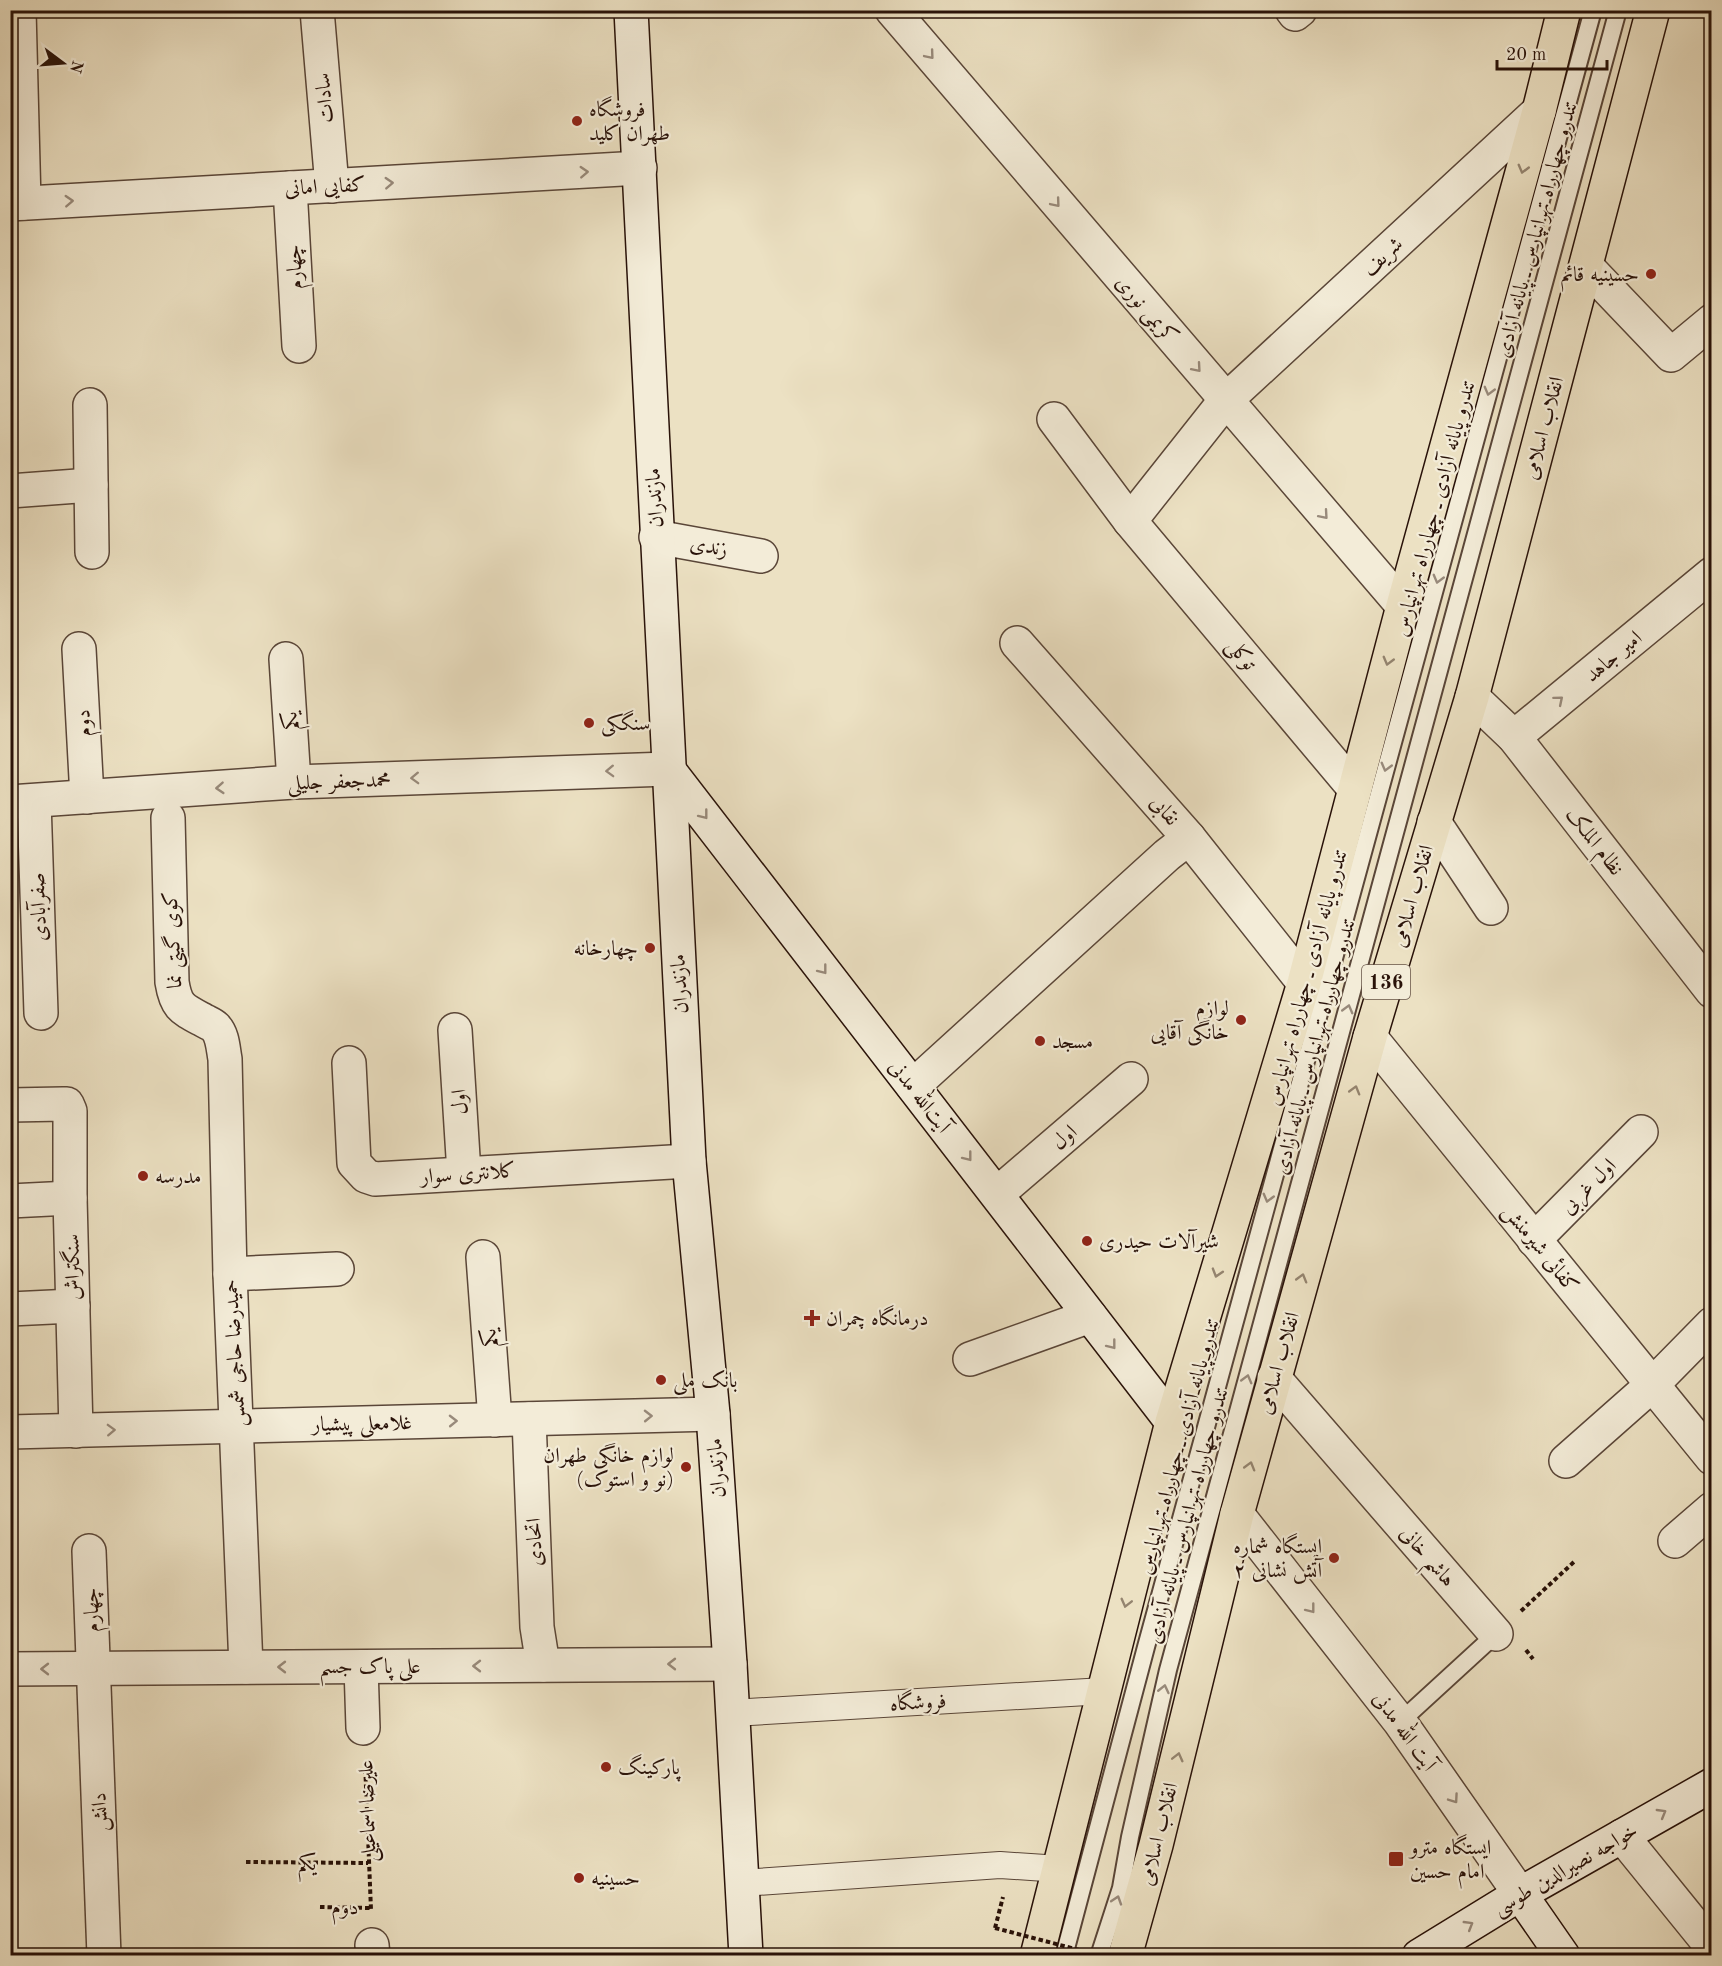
<svg xmlns="http://www.w3.org/2000/svg" width="1722" height="1966" font-family="'Old Standard TT',Amiri,serif">
	<rect width="100%" height="100%" fill="#ece1c3"/>
	<filter id="stains"><feTurbulence type="fractalNoise" baseFrequency=".00333" numOctaves="4"/><feColorMatrix values="0 0 0 0 .2 0 0 0 0 .09 0 0 0 0 .02 0 0 0 .5 -.17"/></filter>
	<radialGradient id="worn" r=".72"><stop offset=".6" stop-color="#630" stop-opacity="0"/><stop offset="1" stop-color="#630" stop-opacity=".3"/></radialGradient>
	<g fill="none" stroke-linecap="round" stroke-linejoin="round">
		<!-- service casing -->
		<g stroke="#5a4638" stroke-width="20">
			<g id="service">
				<polyline points="1400,1722 1496,1634"/>
				<polyline points="1064,1956 1146,1647 1593,10"/>
				<polyline points="1099,1956 1121,1888 1130,1837 1168,1670 1618,10"/>
			</g>
		</g>
		<!-- pedestrian casing -->
		<g stroke="#5a4638" stroke-width="28">
			<g id="pedestrian">
				<polyline points="732,1713 1104,1691"/>
				<polyline points="742,1883 1000,1865 1060,1869"/>
			</g>
		</g>
		<!-- minor casing -->
		<g stroke="#5a4638" stroke-width="36">
			<g id="minor">
				<polyline points="19,10 24,203"/>
				<polyline points="317,10 332,186"/>
				<polyline points="892,10 1403,606"/>
				<polyline points="1292,10 1295,14 1300,10"/>
				<polyline points="290,188 299,346"/>
				<polyline points="1586,266 1671,355 1712,321"/>
				<polyline points="90,405 92,552"/>
				<polyline points="1054,419 1130,521"/>
				<polyline points="10,491 91,485"/>
				<polyline points="656,537 761,556"/>
				<polyline points="1017,643 1189,838 1304,983"/>
				<polyline points="79,649 87,797"/>
				<polyline points="286,659 294,782"/>
				<polyline points="1472,697 1514,737 1712,991"/>
				<polyline points="1514,737 1712,574"/>
				<polyline points="1354,788 1130,521 1225,401 1539,111"/>
				<polyline points="34,801 41,1013"/>
				<polyline points="10,802 294,782 668,769"/>
				<path d="M168,818L172,982C176,1007 182,1009 203,1020C206,1022 212,1024 215,1027C223,1035 223,1049 225,1059L230,1274L246,1667"/>
				<polyline points="1434,822 1491,908"/>
				<polyline points="455,1030 464,1173"/>
				<polyline points="1370,1037 1712,1458"/>
				<polyline points="349,1063 354,1163 366,1176 375,1179 689,1161"/>
				<polyline points="913,1086 1167,855 1189,838"/>
				<polyline points="10,1105 63,1104 67,1104 70,1111 70,1198 76,1431"/>
				<polyline points="997,1194 1131,1079"/>
				<polyline points="10,1201 70,1198"/>
				<polyline points="1534,1240 1641,1132"/>
				<polyline points="483,1257 495,1420"/>
				<polyline points="230,1274 337,1269"/>
				<polyline points="10,1309 73,1306"/>
				<polyline points="970,1359 1090,1316"/>
				<polyline points="1274,1378 1496,1634"/>
				<polyline points="529,1419 537,1627 543,1665"/>
				<polyline points="10,1432 713,1414"/>
				<polyline points="1566,1461 1652,1385 1712,1324"/>
				<polyline points="1237,1514 1400,1722 1520,1894"/>
				<polyline points="1675,1541 1712,1509"/>
				<polyline points="89,1551 104,1956"/>
				<polyline points="361,1667 363,1728"/>
				<polyline points="10,1669 730,1664"/>
				<polyline points="1622,1836 1712,1947"/>
				<polyline points="372,1945 373,1956"/>
			</g>
		</g>
		<!-- tertiary casing -->
		<g stroke="#5a4638" stroke-width="36">
			<polyline id="tertiary" points="10,204 640,168"/>
		</g>
		<!-- secondary casing -->
		<g stroke="#291209" stroke-width="36">
			<g id="secondary">
				<polyline points="631,10 689,1161 713,1414 730,1664 746,1956"/>
				<polyline points="668,769 1172,1422"/>
				<polyline points="1520,1894 1563,1956"/>
				<polyline points="1419,1956 1520,1894 1712,1785"/>
			</g>
		</g>
		<!-- primary casing -->
		<g stroke="#291209" stroke-width="36">
			<g id="primary">
				<polyline points="1037,1956 1172,1422 1304,983 1403,606 1539,111 1564,10"/>
				<polyline points="1125,1956 1156,1845 1237,1514 1370,1037 1472,697 1653,10"/>
			</g>
		</g>
		<!-- path -->
		<g stroke="#291209" stroke-width="4" stroke-dasharray="4.5 3" stroke-linecap="butt">
			<polyline points="1521,1611 1575,1561"/>
			<polyline points="1526,1650 1533,1659"/>
			<polyline points="365,1762 371,1910"/>
			<polyline points="246,1862 368,1863"/>
			<polyline points="320,1907 370,1908"/>
			<polyline points="995,1928 1003,1897"/>
		</g>
		<!-- service -->
		<use href="#service" stroke="#f3ecd8" stroke-width="16"/>
		<!-- pedestrian -->
		<use href="#pedestrian" stroke="#f3ecd8" stroke-width="26"/>
		<!-- minor -->
		<use href="#minor" stroke="#f3ecd8" stroke-width="33"/>
		<!-- tertiary -->
		<use href="#tertiary" stroke="#f3ecd8" stroke-width="33"/>
		<!-- secondary -->
		<use href="#secondary" stroke="#f3ecd8" stroke-width="33"/>
		<!-- primary -->
		<use href="#primary" stroke="#ece1c3" stroke-width="33"/>
		<!-- path-bridge -->
		<polyline stroke="#291209" stroke-width="4" stroke-dasharray="4.5 3" stroke-linecap="butt" points="995,1928 1102,1956"/>
	</g>
	<!-- one-way arrows -->
	<defs><path id="oneway-chevron" d="M-2-3.5L2.5 0L-2 3.5" fill="none" stroke-width="1.6" stroke-linecap="round" stroke-linejoin="round" transform="scale(1.5)"/></defs>
	<g stroke="#988a7b">
		<use href="#oneway-chevron" transform="translate(930 55) rotate(50)"/>
		<use href="#oneway-chevron" transform="translate(584 172) rotate(-3)"/>
		<use href="#oneway-chevron" transform="translate(389 183) rotate(-3)"/>
		<use href="#oneway-chevron" transform="translate(69 201) rotate(-3)"/>
		<use href="#oneway-chevron" transform="translate(1056 203) rotate(50)"/>
		<use href="#oneway-chevron" transform="translate(1197 368) rotate(49)"/>
		<use href="#oneway-chevron" transform="translate(1489 391) rotate(105)"/>
		<use href="#oneway-chevron" transform="translate(1324 515) rotate(49)"/>
		<use href="#oneway-chevron" transform="translate(1438 579) rotate(105)"/>
		<use href="#oneway-chevron" transform="translate(1559 700) rotate(-40)"/>
		<use href="#oneway-chevron" transform="translate(1386 767) rotate(105)"/>
		<use href="#oneway-chevron" transform="translate(610 771) rotate(178)"/>
		<use href="#oneway-chevron" transform="translate(415 778) rotate(178)"/>
		<use href="#oneway-chevron" transform="translate(220 788) rotate(176)"/>
		<use href="#oneway-chevron" transform="translate(704 815) rotate(52)"/>
		<use href="#oneway-chevron" transform="translate(823 970) rotate(52)"/>
		<use href="#oneway-chevron" transform="translate(1348 1009) rotate(-75)"/>
		<use href="#oneway-chevron" transform="translate(968 1157) rotate(52)"/>
		<use href="#oneway-chevron" transform="translate(1268 1198) rotate(105)"/>
		<use href="#oneway-chevron" transform="translate(1112 1345) rotate(52)"/>
		<use href="#oneway-chevron" transform="translate(1247 1379) rotate(-75)"/>
		<use href="#oneway-chevron" transform="translate(648 1416) rotate(-1)"/>
		<use href="#oneway-chevron" transform="translate(453 1421) rotate(-1)"/>
		<use href="#oneway-chevron" transform="translate(111 1430) rotate(-2)"/>
		<use href="#oneway-chevron" transform="translate(1311 1609) rotate(52)"/>
		<use href="#oneway-chevron" transform="translate(672 1664) rotate(180)"/>
		<use href="#oneway-chevron" transform="translate(477 1666) rotate(180)"/>
		<use href="#oneway-chevron" transform="translate(282 1667) rotate(180)"/>
		<use href="#oneway-chevron" transform="translate(45 1669) rotate(180)"/>
		<use href="#oneway-chevron" transform="translate(1164 1689) rotate(-77)"/>
		<use href="#oneway-chevron" transform="translate(1454 1799) rotate(55)"/>
		<use href="#oneway-chevron" transform="translate(1662 1813) rotate(-30)"/>
		<use href="#oneway-chevron" transform="translate(1117 1900) rotate(-72)"/>
		<use href="#oneway-chevron" transform="translate(1469 1925) rotate(-31)"/>
	</g>
	<g stroke="#94846f">
		<use href="#oneway-chevron" transform="translate(1523 169) rotate(105)"/>
		<use href="#oneway-chevron" transform="translate(1388 661) rotate(105)"/>
		<use href="#oneway-chevron" transform="translate(1355 1090) rotate(-74)"/>
		<use href="#oneway-chevron" transform="translate(1217 1273) rotate(107)"/>
		<use href="#oneway-chevron" transform="translate(1302 1278) rotate(-74)"/>
		<use href="#oneway-chevron" transform="translate(1250 1466) rotate(-74)"/>
		<use href="#oneway-chevron" transform="translate(1126 1603) rotate(104)"/>
		<use href="#oneway-chevron" transform="translate(1178 1757) rotate(-76)"/>
	</g>
	<!-- markers -->
	<g fill="#8f2418" stroke="#f3ecd8" stroke-width="2">
		<circle cx="577" cy="121" r="6"/>
		<circle cx="1651" cy="274" r="6"/>
		<circle cx="589" cy="723" r="6"/>
		<circle cx="650" cy="948" r="6"/>
		<circle cx="1241" cy="1020" r="6"/>
		<circle cx="1040" cy="1041" r="6"/>
		<circle cx="143" cy="1176" r="6"/>
		<circle cx="1087" cy="1241" r="6"/>
		<path d="M809 1309h6v6h6v6h-6v6h-6v-6h-6v-6h6z"/>
		<circle cx="661" cy="1380" r="6"/>
		<circle cx="686" cy="1467" r="6"/>
		<circle cx="1334" cy="1558" r="6"/>
		<circle cx="606" cy="1767" r="6"/>
		<rect x="1388" y="1851" width="16" height="16" rx="3"/>
		<circle cx="579" cy="1878" r="6"/>
	</g>
	<g text-anchor="middle" stroke-width="4.5" stroke-linejoin="round" paint-order="stroke">
		<!-- shield labels -->
		<rect fill="#f3ecd8" stroke="#665347" stroke-width="1.5" x="1362" y="965" width="48" height="34" rx="4.5"/>
		<g font-size="20" font-weight="bold" fill="#291209">
			<text x="1386" y="989">136</text>
		</g>
		<!-- street labels -->
		<g font-size="21" fill="#291209" stroke="#f3ecd8">
			<text transform="translate(324 98) rotate(-95)" y="7">سادات</text>
			<text transform="translate(325 186) rotate(-3)" y="7">کفایی امانی</text>
			<text transform="translate(1536 229) rotate(-75)" y="7">تندرو چهارراه تهرانپارس ـ پایانه آزادی</text>
			<text transform="translate(1382 256) rotate(-43)" y="7">شریف</text>
			<text transform="translate(294 267) rotate(-93)" y="7">چهارم</text>
			<text transform="translate(1147 309) rotate(49)" y="7">کریمی نوری</text>
			<text transform="translate(1543 428) rotate(-75)" y="7">انقلاب اسلامی</text>
			<text transform="translate(654 498) rotate(-93)" y="7">مازندران</text>
			<text transform="translate(1434 508) rotate(-75)" y="7">تندرو پایانه آزادی ـ چهارراه تهرانپارس</text>
			<text transform="translate(709 546) rotate(10)" y="7">زندی</text>
			<text transform="translate(1242 654) rotate(50)" y="7">توکلی</text>
			<text transform="translate(1613 656) rotate(-40)" y="7">امیر جاهد</text>
			<text transform="translate(290 721) rotate(-94)" y="7">یکم</text>
			<text transform="translate(83 723) rotate(-93)" y="7">دوم</text>
			<text transform="translate(339 781) rotate(-2)" y="7">محمدجعفر جلیلی</text>
			<text transform="translate(1165 810) rotate(49)" y="7">نقابی</text>
			<text transform="translate(1595 841) rotate(52)" y="7">نظام الملک</text>
			<text transform="translate(1412 896) rotate(-74)" y="7">انقلاب اسلامی</text>
			<text transform="translate(38 907) rotate(-92)" y="7">صفرآبادی</text>
			<text transform="translate(172 940) rotate(-93)" y="7">کوی گیتی نما</text>
			<text transform="translate(1306 977) rotate(-75)" y="7">تندرو پایانه آزادی ـ چهارراه تهرانپارس</text>
			<text transform="translate(679 984) rotate(-93)" y="7">مازندران</text>
			<text transform="translate(1314 1046) rotate(-75)" y="7">تندرو چهارراه تهرانپارس ـ پایانه آزادی</text>
			<text transform="translate(920 1096) rotate(52)" y="7">آیت‌الله مدنی</text>
			<text transform="translate(459 1102) rotate(-94)" y="7">اول</text>
			<text transform="translate(1064 1137) rotate(-41)" y="7">اول</text>
			<text transform="translate(468 1173) rotate(-4)" y="7">کلانتری سوار</text>
			<text transform="translate(1588 1186) rotate(-45)" y="7">اول غربی</text>
			<text transform="translate(1541 1248) rotate(51)" y="7">کفائی شیرمنش</text>
			<text transform="translate(72 1267) rotate(-91)" y="7">سنگتراش</text>
			<text transform="translate(489 1338) rotate(-94)" y="7">یکم</text>
			<text transform="translate(234 1353) rotate(-93)" y="7">حمیدرضا حاجی شمس</text>
			<text transform="translate(1278 1363) rotate(-74)" y="7">انقلاب اسلامی</text>
			<text transform="translate(362 1423) rotate(-1)" y="7">غلامعلی پیشیار</text>
			<text transform="translate(1178 1446) rotate(-75)" y="7">تندرو پایانه آزادی ـ چهارراه تهرانپارس</text>
			<text transform="translate(716 1468) rotate(-94)" y="7">مازندران</text>
			<text transform="translate(1187 1515) rotate(-75)" y="7">تندرو چهارراه تهرانپارس ـ پایانه آزادی</text>
			<text transform="translate(534 1542) rotate(-92)" y="7">اتحادی</text>
			<text transform="translate(1428 1556) rotate(49)" y="7">هاشم خانی</text>
			<text transform="translate(91 1610) rotate(-92)" y="7">چهارم</text>
			<text x="370" y="1673">علی پاک جسم</text>
			<text transform="translate(918 1702) rotate(-3)" y="7">فروشگاه</text>
			<text transform="translate(1405 1731) rotate(54)" y="7">آیت الله مدنی</text>
			<text transform="translate(367 1811) rotate(-92)" y="7">علیرضا اسماعیلی</text>
			<text transform="translate(99 1812) rotate(-92)" y="7">دانش</text>
			<text transform="translate(1158 1834) rotate(-76)" y="7">انقلاب اسلامی</text>
			<text x="307" y="1870">یکم</text>
			<text transform="translate(1565 1869) rotate(-30)" y="7">خواجه نصیرالدین طوسی</text>
			<text transform="translate(345 1907) rotate(1)" y="7">دوم</text>
		</g>
		<!-- poi labels -->
		<g font-size="21" fill="#291209" stroke="#f3ecd8" text-anchor="start">
			<text x="589" y="116">فروشگاه<tspan x="589" dy="24">طهران کلید</tspan></text>
			<text x="1639" y="281" text-anchor="end">حسینیه قائم</text>
			<text x="601" y="730">سنگکی</text>
			<text x="638" y="955" text-anchor="end">چهارخانه</text>
			<text x="1229" y="1015" text-anchor="end">لوازم<tspan x="1229" dy="24">خانگی آقایی</tspan></text>
			<text x="1052" y="1048">مسجد</text>
			<text x="155" y="1183">مدرسه</text>
			<text x="1099" y="1248">شیرآلات حیدری</text>
			<text x="826" y="1325">درمانگاه چمران</text>
			<text x="673" y="1387">بانک ملی</text>
			<text x="674" y="1462" text-anchor="end">لوازم خانگی طهران<tspan x="674" dy="24">(نو و استوک)</tspan></text>
			<text x="1322" y="1553" text-anchor="end">ایستگاه شماره<tspan x="1322" dy="24">۲ آتش نشانی</tspan></text>
			<text x="618" y="1774">پارکینگ</text>
			<text x="1410" y="1854">ایستگاه مترو<tspan x="1410" dy="24">امام حسین</tspan></text>
			<text x="591" y="1885">حسینیه</text>
		</g>
	</g>
	<!-- margin -->
	<rect width="1722" height="1966" fill="none" stroke="#ece1c3" stroke-width="36"/>
	<rect x="12" y="12" width="1698" height="1942" fill="none" stroke="#291209" stroke-width="3"/>
	<rect x="18" y="18" width="1686" height="1930" fill="none" stroke="#291209" stroke-width="1.5"/>
	<!-- north arrow -->
	<g transform="translate(63 63) rotate(106)" stroke="#f3ecd8" stroke-width="4.5" paint-order="stroke">
	<path d="M0-4.5L10 22L0 15L-10 22Z" fill="#291209"/>
	<text y="-9" font-size="16" font-weight="bold" text-anchor="middle" fill="#291209">N</text>
	</g>
	<!-- scale -->
	<path d="M1497 60v9h110v-9" fill="none" stroke="#291209" stroke-width="3"/>
	<text x="1506" y="60" font-size="18" fill="#291209" stroke="#f3ecd8" stroke-width="4.5" paint-order="stroke">20 m</text>
	<rect width="100%" height="100%" filter="url(#stains)"/>
	<rect width="100%" height="100%" fill="url(#worn)"/>
</svg>
